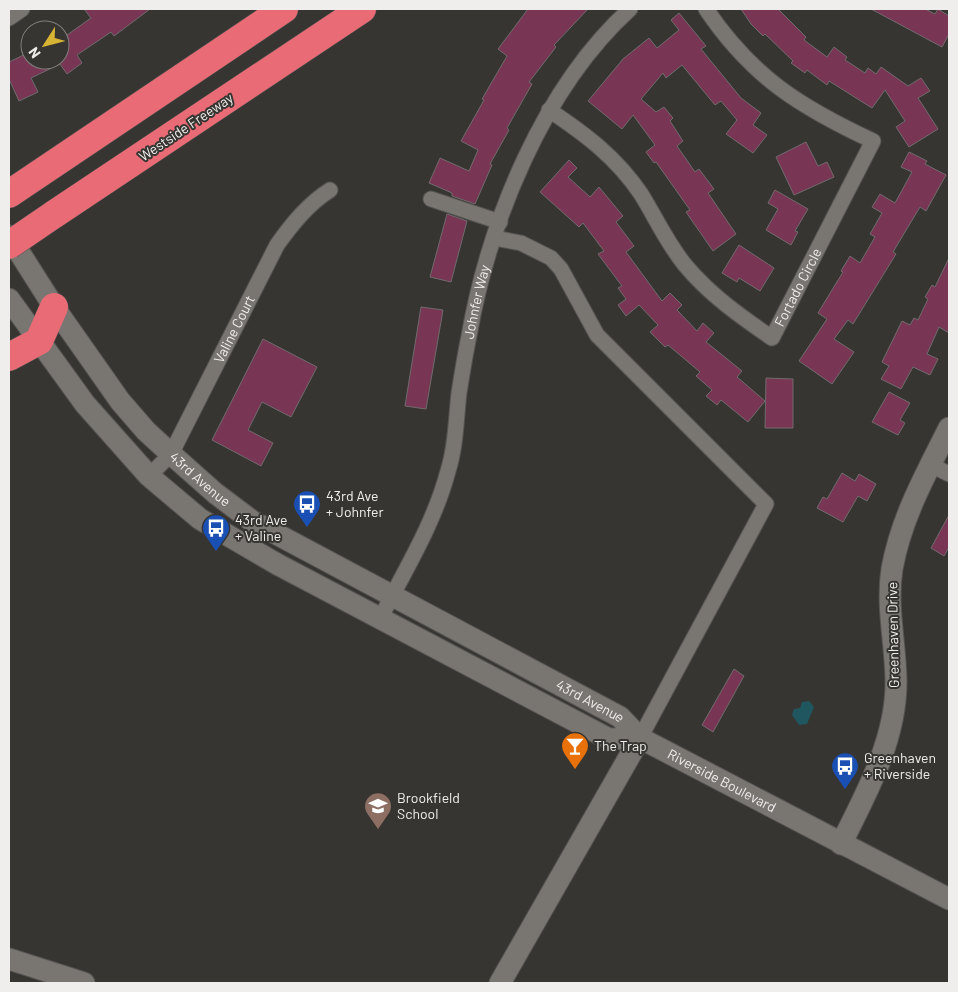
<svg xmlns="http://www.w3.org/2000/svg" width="958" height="992" font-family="Barlow,sans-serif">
	<rect width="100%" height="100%" fill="#373531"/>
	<!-- water -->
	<polygon fill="#1f5660" points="809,701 814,707 807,724 799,725 792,715 794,709 800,708 802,702"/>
	<!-- building -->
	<g fill="#783654" stroke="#706b6d">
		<polygon points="84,9 150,9 114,36 111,32 77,55 82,63 67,74 60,64 31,78 38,92 19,101 9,79 9,62 30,52 30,60 60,60 60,40 91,18"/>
		<polygon points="528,9 588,9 554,45 556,47 529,82 532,84 507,128 509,130 490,164 492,165 475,204 452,196 452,193 429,183 440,158 469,171 478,150 461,141 484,100 482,99 507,56 498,49"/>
		<polygon points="741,9 778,9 806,37 804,40 827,57 834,47 847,57 845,60 865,73 868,68 876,74 881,67 908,86 921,78 930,91 918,98 938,129 909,147 896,127 905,121 885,90 872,108 829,81 827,85 807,70 805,73 791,63 793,61 765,34 763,36 751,24"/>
		<polygon points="871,9 925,9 935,14 938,9 949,16 949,34 942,47"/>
		<polygon points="679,13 706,46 701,49 741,98 761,113 753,125 767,135 753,153 726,134 737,120 721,101 715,105 682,65 666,78 663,73 641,99 656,112 664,107 673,118 670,121 683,141 677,146 695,172 699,169 714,189 708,193 736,234 713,251 686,212 690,210 656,162 654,163 646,152 655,145 633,115 622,129 588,101 623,59 649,38 657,48 679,30 671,20"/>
		<polygon points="806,142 818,166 827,162 834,177 794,195 776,157"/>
		<polygon points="909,152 927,161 925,164 946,175 926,211 920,207 893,252 896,254 853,324 848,320 834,339 854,352 832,384 799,361 827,319 818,313 843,272 841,271 850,256 860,263 875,237 870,234 882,213 872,207 880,194 895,203 912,172 901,167"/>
		<polygon points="569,160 577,168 568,177 590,197 599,187 623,216 616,222 634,246 626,252 662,301 670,293 682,305 677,310 697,331 703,323 714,333 706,342 742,371 737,377 765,401 748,422 721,400 717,405 706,396 712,390 696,376 700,372 668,345 665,347 650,332 658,325 639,305 626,316 618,305 626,299 618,288 622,286 598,254 604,251 583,223 579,227 540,192"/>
		<polygon points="775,190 808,209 795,231 798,232 791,245 766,230 778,209 768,203"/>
		<polygon points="447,214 467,221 451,282 430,277"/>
		<polygon points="739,245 774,268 760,291 739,278 737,282 722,273"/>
		<polygon points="949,258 949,333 939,327 927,354 938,359 930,375 913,367 901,389 881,379 889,366 882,362 902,321 910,325 914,318 918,320 928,299 925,297 932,285 935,287"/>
		<polygon points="421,307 443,310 426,409 405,406"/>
		<polygon points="263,339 317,367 291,417 262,402 248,430 273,443 261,466 212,440"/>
		<polygon points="766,378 793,379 793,428 765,428"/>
		<polygon points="889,392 910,403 900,420 905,423 898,435 872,422"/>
		<polygon points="842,473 855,481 859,474 876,484 867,501 858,496 843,522 817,508 823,497 827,499"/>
		<polygon points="949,515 949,547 944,556 931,548"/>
		<polygon points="734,669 744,676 713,732 702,725"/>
	</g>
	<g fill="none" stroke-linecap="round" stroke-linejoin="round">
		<!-- street casing -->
		<g stroke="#555350" stroke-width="17">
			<g id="street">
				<polyline points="9,18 22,9"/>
				<path id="s1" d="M549,110C585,134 616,157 641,194C656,218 667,243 685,265C710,295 740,316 772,338L873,141C800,107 752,77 706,9"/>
				<polyline points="431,199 500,222"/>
				<polyline points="494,238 521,243 551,258 561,269 597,335 766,504 640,738"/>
				<polyline points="931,465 949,474"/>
				<path id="s2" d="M149,476L171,454L277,245C292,224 308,204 330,190"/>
				<path id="s3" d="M380,619C405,570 434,524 448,471C456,446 456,419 459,393C462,374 465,355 469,336C489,222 543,88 630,9"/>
			</g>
		</g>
		<!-- secondary casing -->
		<g stroke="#555350" stroke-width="23">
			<g id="secondary">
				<path id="s4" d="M9,236L54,307L120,401L146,431L171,454L215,493L252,521L620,717L640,738L949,899"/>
				<polyline points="9,299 85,404 149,476 200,519 277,564 609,739 640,738"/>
				<path d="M841,844C866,794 896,740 896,683C896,645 886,607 892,569C901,518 926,474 949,428"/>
				<polyline points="9,959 84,983"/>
				<polyline points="500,983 640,738"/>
			</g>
		</g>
		<!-- highway casing -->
		<g stroke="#555350" stroke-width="29">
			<g id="highway">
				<polyline points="9,194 284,9"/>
				<polyline points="53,215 362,9"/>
				<polyline points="9,357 39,341 54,307"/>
			</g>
		</g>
		<!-- street -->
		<use href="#street" stroke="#797672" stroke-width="15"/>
		<!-- secondary -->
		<use href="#secondary" stroke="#797672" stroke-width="21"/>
		<!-- highway -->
		<use href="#highway" stroke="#e96b76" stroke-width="28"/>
		<!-- highway-bridge casing -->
		<g stroke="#555350" stroke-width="29" stroke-linecap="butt">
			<polyline id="highway-bridge" points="9,245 53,215"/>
		</g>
		<!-- highway-bridge -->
		<use href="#highway-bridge" stroke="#e96b76" stroke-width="28"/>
	</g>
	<!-- icons -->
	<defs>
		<g id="bus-pin" transform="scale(1.4375)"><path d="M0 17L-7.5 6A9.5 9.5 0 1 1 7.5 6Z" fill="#1a4fb4" stroke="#373531"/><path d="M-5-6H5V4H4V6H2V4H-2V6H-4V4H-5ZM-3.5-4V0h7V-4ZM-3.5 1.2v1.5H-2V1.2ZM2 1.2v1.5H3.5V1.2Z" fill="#fff"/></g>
		<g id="bar-pin" transform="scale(1.4375)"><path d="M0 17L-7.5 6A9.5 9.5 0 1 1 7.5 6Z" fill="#e8710a" stroke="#373531"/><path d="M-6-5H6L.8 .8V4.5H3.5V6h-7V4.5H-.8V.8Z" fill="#fff"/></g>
		<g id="school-pin" transform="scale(1.4375)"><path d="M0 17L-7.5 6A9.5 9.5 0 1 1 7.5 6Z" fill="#8d6e63" stroke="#373531"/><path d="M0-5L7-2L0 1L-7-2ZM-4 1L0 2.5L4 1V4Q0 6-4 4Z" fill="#fff"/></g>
	</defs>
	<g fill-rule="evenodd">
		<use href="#bus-pin" x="307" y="504"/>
		<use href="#bus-pin" x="216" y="528"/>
		<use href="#bar-pin" x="575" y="746"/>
		<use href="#bus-pin" x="845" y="766"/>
		<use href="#school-pin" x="378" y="806"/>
	</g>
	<g text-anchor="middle" stroke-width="4" stroke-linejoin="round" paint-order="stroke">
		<!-- street labels -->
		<g font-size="14" fill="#f0eeec" stroke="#373531">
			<text transform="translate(186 127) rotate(-34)" y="5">Westside Freeway</text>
			<text dy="5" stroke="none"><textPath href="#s1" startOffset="380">Fortado Circle</textPath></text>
			<text dy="5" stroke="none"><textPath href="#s3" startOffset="335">Johnfer Way</textPath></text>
			<text dy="5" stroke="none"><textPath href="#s2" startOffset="171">Valine Court</textPath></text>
			<text dy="5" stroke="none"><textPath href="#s4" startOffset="311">43rd Avenue</textPath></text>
			<text transform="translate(893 635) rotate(-91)" y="5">Greenhaven Drive</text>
			<text dy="5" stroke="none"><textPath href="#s4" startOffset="761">43rd Avenue</textPath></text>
			<text dy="5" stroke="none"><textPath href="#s4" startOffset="916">Riverside Boulevard</textPath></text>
		</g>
		<!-- poi labels -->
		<g font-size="14" fill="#f0eeec" stroke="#373531" text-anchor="start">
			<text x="326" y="501">43rd Ave<tspan x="326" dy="16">+ Johnfer</tspan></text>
			<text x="235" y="525">43rd Ave<tspan x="235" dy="16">+ Valine</tspan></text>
			<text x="594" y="751">The Trap</text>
			<text x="864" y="763">Greenhaven<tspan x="864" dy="16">+ Riverside</tspan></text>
			<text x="397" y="803">Brookfield<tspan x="397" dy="16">School</tspan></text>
		</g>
	</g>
	<!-- border -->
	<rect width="958" height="992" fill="none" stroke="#f0eeec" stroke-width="20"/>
	<!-- north arrow -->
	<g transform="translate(45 45) rotate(234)"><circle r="24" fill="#373531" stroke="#817f7c"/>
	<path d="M0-4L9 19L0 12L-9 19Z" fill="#d8b434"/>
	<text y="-8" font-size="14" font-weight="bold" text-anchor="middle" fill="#f0eeec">N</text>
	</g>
</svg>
